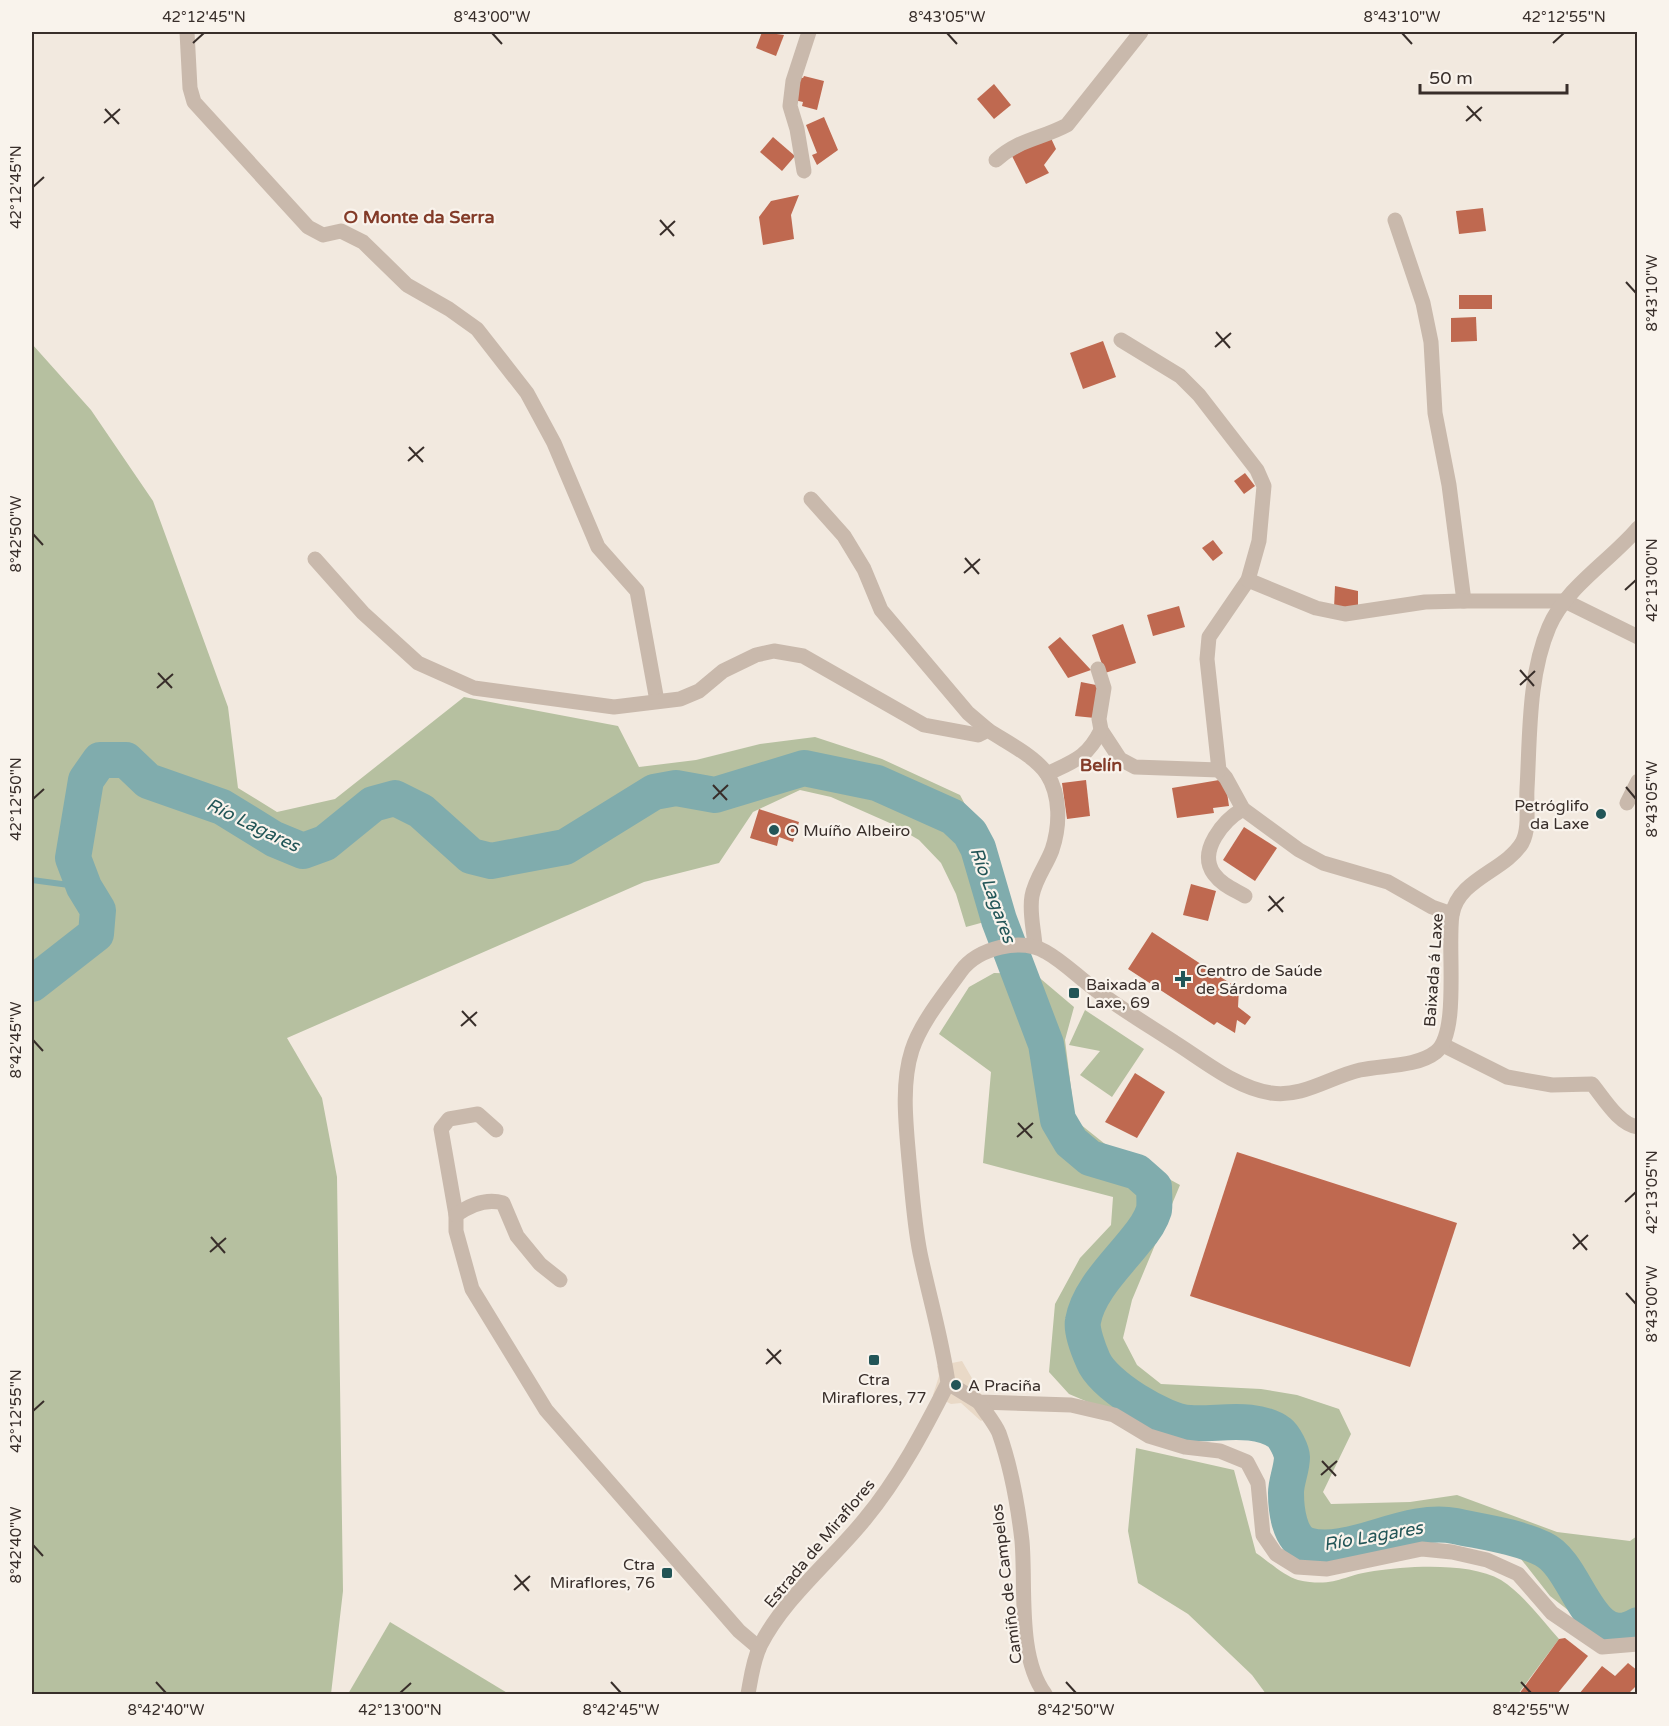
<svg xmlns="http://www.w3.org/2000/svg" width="1669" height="1726" font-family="'Varela Round',sans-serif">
	<rect width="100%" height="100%" fill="#f2e9df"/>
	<!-- green -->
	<g fill="#b6c0a0">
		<polygon points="32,344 91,410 153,501 228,707 238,788 277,812 335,799 464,697 618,726 639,767 696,760 760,744 815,737 882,759 960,795 993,857 1010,915 966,927 956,894 941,863 919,840 892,824 831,797 800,790 753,812 719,863 644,882 287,1038 322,1098 337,1177 343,1591 331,1694 32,1694"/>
		<polygon points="994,973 1035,974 1074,1007 1065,1040 1075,1120 1105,1144 1180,1185 1132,1300 1123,1338 1137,1365 1161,1384 1261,1389 1297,1395 1339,1409 1351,1434 1323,1492 1331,1504 1410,1502 1457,1495 1557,1532 1630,1541 1637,1536 1637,1634 1600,1635 1550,1596 1521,1559 1478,1542 1423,1538 1364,1552 1305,1553 1286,1539 1277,1497 1284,1454 1264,1435 1156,1431 1069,1394 1049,1372 1055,1304 1080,1258 1111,1225 1113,1197 983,1163 991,1072 939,1034 969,987"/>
		<polygon points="1085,1010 1144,1049 1112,1097 1080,1075 1100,1051 1069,1045"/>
		<path d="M1136,1448L1234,1470L1256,1553C1268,1561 1284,1576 1298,1580C1335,1588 1343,1575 1374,1571C1408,1566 1470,1562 1501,1580C1523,1594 1541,1619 1559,1639L1518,1694H1266L1252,1675L1188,1614L1138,1583L1128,1531Z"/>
		<polygon points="390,1622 509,1694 348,1694"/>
	</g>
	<!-- plaza -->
	<polygon fill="#e9d9c7" points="962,1361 981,1394 996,1409 981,1421 961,1403 951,1404 933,1395 939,1376 937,1366"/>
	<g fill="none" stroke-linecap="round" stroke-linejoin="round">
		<!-- stream -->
		<polyline stroke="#80acad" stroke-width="6" points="32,880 84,887"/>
		<!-- river -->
		<path stroke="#80acad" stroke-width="36" d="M32,984L96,934L98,910L84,887L73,858L86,780L100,760H126L148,781L222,807L274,839L303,851L325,843L373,804L395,798L421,811L471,856L491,861L565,847L654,792L676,788L715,795L804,768L877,783L953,817L970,833L978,848L999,920L1046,1044L1058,1120L1071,1142L1090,1158L1137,1172L1154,1187C1154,1194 1155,1203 1154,1210C1151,1220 1142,1233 1135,1241C1117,1264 1088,1291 1083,1321C1081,1330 1089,1351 1093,1360C1103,1385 1164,1422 1190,1423C1218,1425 1255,1415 1280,1433C1284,1436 1292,1451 1292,1457C1292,1469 1286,1481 1286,1493C1286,1509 1289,1539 1307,1545C1349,1558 1406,1516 1455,1526C1483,1532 1516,1536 1543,1549C1579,1566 1588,1654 1638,1625"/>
	</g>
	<!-- building -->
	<g fill="#bf6950">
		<polygon points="762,32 784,35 776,56 756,48"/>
		<polygon points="804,76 824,81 817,110 802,106 803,102 794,100 799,77 803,78"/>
		<polygon points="994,84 1011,105 994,119 977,99"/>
		<polygon points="824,117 838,150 817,165 812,155 817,153 806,125"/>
		<polygon points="1050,136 1056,149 1044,165 1049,173 1026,184 1012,156"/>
		<polygon points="773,137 795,156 782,171 760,152"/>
		<polygon points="799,195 791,215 794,239 763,245 759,217 771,201"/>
		<polygon points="1483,208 1486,231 1459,234 1456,211"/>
		<rect x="1459" y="295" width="33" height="14"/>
		<polygon points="1476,317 1477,341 1451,342 1451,318"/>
		<polygon points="1103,341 1116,377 1083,389 1070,353"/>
		<polygon points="1245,473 1255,486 1244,494 1234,481"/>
		<polygon points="1213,540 1223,553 1213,561 1202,548"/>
		<polygon points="1335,586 1358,591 1358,606 1334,608"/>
		<polygon points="1179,606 1185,627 1153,636 1147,615"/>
		<polygon points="1123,624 1136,663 1105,673 1092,635"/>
		<polygon points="1060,637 1091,670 1068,678 1048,647"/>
		<polygon points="1081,682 1101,686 1095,718 1075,716"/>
		<polygon points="1225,779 1229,806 1213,808 1214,813 1177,818 1172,788"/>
		<polygon points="1086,780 1090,816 1067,819 1062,783"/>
		<polygon points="759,809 799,822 793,842 779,837 777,846 750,838"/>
		<polygon points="1244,827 1277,848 1255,881 1223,860"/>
		<polygon points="1191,884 1216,891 1208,921 1183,915"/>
		<polygon points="1152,932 1239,989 1238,1007 1251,1017 1245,1025 1237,1020 1235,1033 1217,1022 1214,1025 1128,969"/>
		<polygon points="1135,1073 1165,1092 1137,1138 1105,1122"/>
		<polygon points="1237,1152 1457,1223 1410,1367 1190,1296"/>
		<polygon points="1565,1638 1588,1656 1557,1694 1519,1694 1559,1639"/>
		<polygon points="1628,1663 1638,1671 1638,1684 1628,1694 1579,1694 1602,1666 1615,1676"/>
	</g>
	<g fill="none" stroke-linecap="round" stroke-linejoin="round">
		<!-- minor -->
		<g stroke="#c9b9ac" stroke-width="15">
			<polyline points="187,32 190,88 194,102 308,227 323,235 341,231 363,242 407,285 449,309 477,329 527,393 554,443 598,547 637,591 657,701"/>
			<path d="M996,160C1019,139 1041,139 1067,125L1141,32"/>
			<polyline points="804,171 797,129 790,106 793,81 809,32"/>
			<polyline points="1395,220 1423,303 1431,342 1435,413 1449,485 1464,601 1565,601 1638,637"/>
			<polyline points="1121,340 1180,376 1199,395 1257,470 1264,486 1259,541 1248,580 1209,637 1207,659 1219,770 1226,778 1243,809 1299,850 1323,863 1388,882 1432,907 1452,914"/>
			<polyline points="811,499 844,536 864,569 881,610 968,713 988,730"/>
			<path d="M315,559L363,613L418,663L474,688L614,707L680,699L699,691L723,671L756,655L774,651L803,656L924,725L978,735L988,730C1006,742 1035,756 1047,774C1061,796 1060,826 1052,850C1046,866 1035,879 1032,896C1029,912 1034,930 1035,946"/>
			<polyline points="1248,580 1316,608 1345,614 1425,602 1464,601"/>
			<polyline points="1098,669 1104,688 1099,719 1101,730 1120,759 1135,767 1219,770"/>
			<path d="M1047,774C1074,761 1087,758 1101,730"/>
			<polyline points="1627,803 1638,781"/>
			<path d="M1243,809C1224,820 1197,851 1214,874C1222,885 1233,889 1245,896"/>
			<path d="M1443,1045L1507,1077L1552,1085L1592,1084C1603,1097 1619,1125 1638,1127"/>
			<polyline points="496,1130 478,1114 449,1119 441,1129 456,1215 456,1231 472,1289 546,1410 739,1631 759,1648"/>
			<path d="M456,1215C470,1205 486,1198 503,1203L517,1236L540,1264L560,1280"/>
			<polyline points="948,1383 979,1402 1071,1405 1114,1415 1149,1436 1185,1447 1220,1451 1247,1462 1258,1483 1263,1535 1276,1554 1297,1567 1327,1569 1422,1549 1452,1552 1487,1560 1518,1574 1552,1613 1602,1647 1638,1644"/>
			<path d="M979,1402C985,1412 994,1422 999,1433C1011,1467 1018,1506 1022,1541C1026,1587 1017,1656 1045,1694"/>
			<path d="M748,1694C751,1678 753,1661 760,1646C784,1598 832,1560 865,1519C899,1478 924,1430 948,1383C942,1339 929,1296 920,1253C914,1223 912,1190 909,1160C906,1125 901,1084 912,1050C921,1022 944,995 961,971C978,948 1021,937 1046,952C1064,962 1079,978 1096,990C1121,1009 1148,1025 1174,1042C1203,1060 1236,1088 1271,1093C1302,1098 1330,1077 1360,1070C1383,1065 1417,1067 1436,1052C1460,1033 1447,947 1452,915C1458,879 1505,871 1522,843C1530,829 1526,805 1527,789C1530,737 1528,676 1549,627C1566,587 1610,561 1638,528"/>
		</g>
	</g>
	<!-- ticks -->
	<path fill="none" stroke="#382e2a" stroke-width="2" d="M492,33L502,44M947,33L957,44M1402,33L1412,44M193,43L204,33M1553,43L1564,33M1467,106L1481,121M105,109L119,124M1466,121L1482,107M104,123L120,109M33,187L44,177M660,220L674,236M660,235L675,221M1626,282L1636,293M1216,332L1230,348M1215,347L1231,333M409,447L423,462M408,461L424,447M33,534L43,545M965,558L979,574M964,573L980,559M1625,590L1636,580M1520,670L1534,686M158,673L172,688M1520,685L1535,671M157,688L173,674M713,785L727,800M1626,787L1636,799M33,799L44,789M713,799L728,785M1269,896L1283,912M1268,911L1284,897M462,1011L476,1026M461,1026L477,1012M33,1040L43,1051M1018,1123L1032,1138M1017,1137L1033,1123M1625,1202L1636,1192M1573,1234L1587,1250M211,1237L225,1253M1573,1249L1588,1235M210,1252L226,1238M1626,1293L1636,1304M767,1349L781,1364M766,1364L781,1350M33,1411L44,1401M1322,1461L1336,1476M1321,1475L1337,1461M33,1545L43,1556M515,1575L529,1591M514,1590L530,1576M156,1682L166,1693M611,1682L621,1693M1066,1682L1076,1693M1521,1682L1531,1693M400,1693L411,1683"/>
	<!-- markers -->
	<g fill="#225557" stroke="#f9f3ec" stroke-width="2">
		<circle cx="1601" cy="814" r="6"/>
		<circle cx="774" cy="830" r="6"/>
		<path d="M1180 970h6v6h6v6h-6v6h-6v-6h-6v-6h6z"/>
		<rect x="1068" y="987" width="12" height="12" rx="3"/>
		<rect x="868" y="1354" width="12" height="12" rx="3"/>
		<circle cx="956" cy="1385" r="6"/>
		<rect x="661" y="1567" width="12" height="12" rx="3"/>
	</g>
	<g text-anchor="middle" stroke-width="4.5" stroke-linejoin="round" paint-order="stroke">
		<!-- poi labels -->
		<g font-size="16" fill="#382e2a" stroke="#f9f3ec" text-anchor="start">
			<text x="1589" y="811" text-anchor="end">Petróglifo<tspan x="1589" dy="18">da Laxe</tspan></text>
			<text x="786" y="836">O Muíño Albeiro</text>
			<text x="1196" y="976">Centro de Saúde<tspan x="1196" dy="18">de Sárdoma</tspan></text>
			<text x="1086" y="990">Baixada a<tspan x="1086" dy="18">Laxe, 69</tspan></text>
			<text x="874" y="1385" text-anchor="middle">Ctra<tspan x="874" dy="18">Miraflores, 77</tspan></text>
			<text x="968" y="1391">A Praciña</text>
			<text x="655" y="1570" text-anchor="end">Ctra<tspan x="655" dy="18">Miraflores, 76</tspan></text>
		</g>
		<!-- street labels -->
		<g font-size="16" fill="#382e2a" stroke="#f9f3ec">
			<text transform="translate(1433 970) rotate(-86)" y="6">Baixada á Laxe</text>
			<text transform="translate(819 1543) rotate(-50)" y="6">Estrada de Miraflores</text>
			<text transform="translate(1006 1584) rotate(-97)" y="6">Camiño de Campelos</text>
		</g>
		<!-- neighbourhood labels -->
		<g font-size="18" font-weight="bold" fill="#833b28" stroke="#f9f3ec">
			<text x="419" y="223">O Monte da Serra</text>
			<text x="1101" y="771">Belín</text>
		</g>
		<!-- water labels -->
		<g font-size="18" font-style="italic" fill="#225557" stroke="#f9f3ec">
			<text transform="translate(253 825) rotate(26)" y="6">Río Lagares</text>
			<text transform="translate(993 895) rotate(70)" y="6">Río Lagares</text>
			<text transform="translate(1373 1536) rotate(-10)" y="6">Río Lagares</text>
		</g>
	</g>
	<!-- border -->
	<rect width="1669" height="1726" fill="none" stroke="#f9f3ec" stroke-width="66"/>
	<!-- scale -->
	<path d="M1420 84v9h147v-9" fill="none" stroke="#382e2a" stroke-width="3"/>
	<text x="1429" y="84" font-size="18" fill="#382e2a" stroke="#f9f3ec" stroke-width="4.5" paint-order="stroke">50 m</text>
	<rect x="33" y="33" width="1603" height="1660" fill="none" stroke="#382e2a" stroke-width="2"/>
	<g font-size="15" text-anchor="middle" fill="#382e2a">
		<text x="204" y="22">42°12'45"N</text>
		<text x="492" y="22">8°43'00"W</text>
		<text x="947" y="22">8°43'05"W</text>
		<text x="1402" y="22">8°43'10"W</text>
		<text x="1564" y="22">42°12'55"N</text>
		<text transform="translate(16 187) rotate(-90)" y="5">42°12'45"N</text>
		<text transform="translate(1652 293) rotate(-90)" y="5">8°43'10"W</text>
		<text transform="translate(16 534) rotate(-90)" y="5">8°42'50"W</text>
		<text transform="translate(1652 580) rotate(-90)" y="5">42°13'00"N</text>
		<text transform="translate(1652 799) rotate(-90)" y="5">8°43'05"W</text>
		<text transform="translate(16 799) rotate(-90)" y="5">42°12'50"N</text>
		<text transform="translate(16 1040) rotate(-90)" y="5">8°42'45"W</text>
		<text transform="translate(1652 1192) rotate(-90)" y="5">42°13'05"N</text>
		<text transform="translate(1652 1304) rotate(-90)" y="5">8°43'00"W</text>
		<text transform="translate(16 1411) rotate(-90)" y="5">42°12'55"N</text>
		<text transform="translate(16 1545) rotate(-90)" y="5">8°42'40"W</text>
		<text x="166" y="1715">8°42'40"W</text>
		<text x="400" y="1715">42°13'00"N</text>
		<text x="621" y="1715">8°42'45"W</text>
		<text x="1076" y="1715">8°42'50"W</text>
		<text x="1531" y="1715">8°42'55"W</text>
	</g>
</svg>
